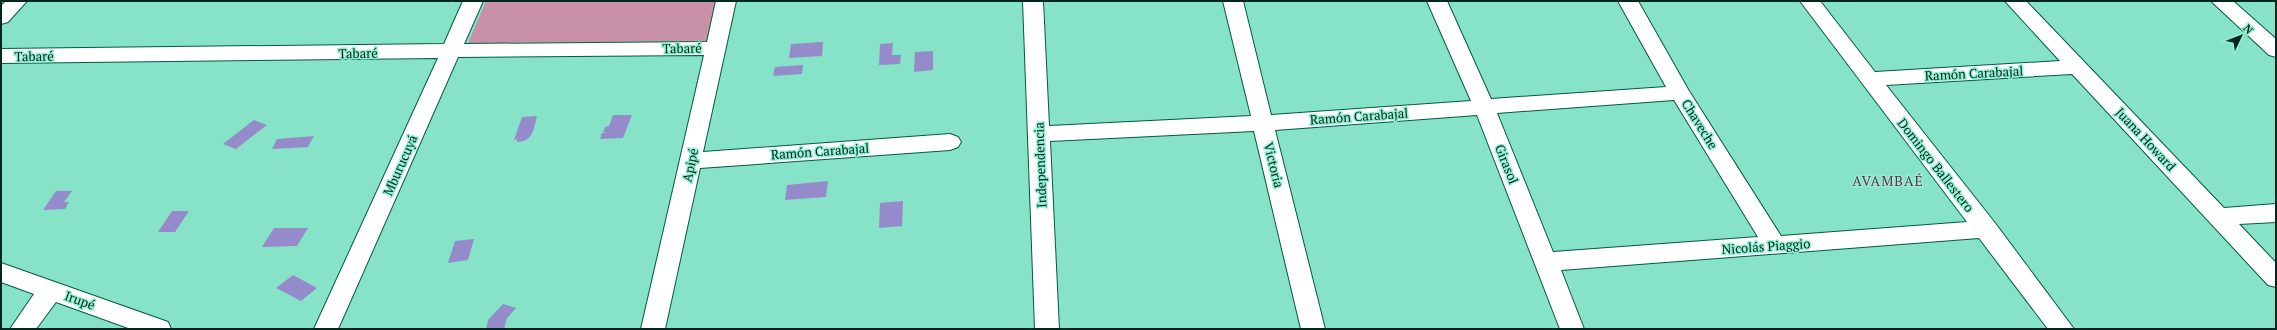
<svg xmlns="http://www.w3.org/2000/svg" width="2277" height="330" font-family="'PT Serif',serif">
	<rect width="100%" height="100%" fill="#86e3c7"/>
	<!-- green -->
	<polygon fill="#c891a8" points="486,1 716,1 707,41 468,43"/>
	<!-- water -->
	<g fill="#968bca">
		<polygon points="823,42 822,56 789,58 791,44"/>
		<polygon points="893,43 892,55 901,55 900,64 879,65 880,44"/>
		<polygon points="933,51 933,70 914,72 915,52"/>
		<polygon points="803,65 802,74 773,76 775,67"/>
		<polygon points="613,115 632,115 623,138 600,139 602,133 607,133 603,132 605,127 609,126"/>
		<path d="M537,116C533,131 533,141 517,142V139L514,140L522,117Z"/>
		<polygon points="254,120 267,125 236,149 223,144"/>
		<polygon points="314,136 308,147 272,149 277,139"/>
		<polygon points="828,181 826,197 785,200 787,185"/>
		<polygon points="56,191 72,191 64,202 69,202 65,209 43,210"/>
		<polygon points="903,201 902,226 879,228 880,203"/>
		<polygon points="172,211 189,211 175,232 158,232"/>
		<polygon points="274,228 308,228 297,246 262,247"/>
		<polygon points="474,239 468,260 448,263 455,241"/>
		<polygon points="293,275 317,288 301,301 276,288"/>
		<polygon points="503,304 516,308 507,318 504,329 486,329 488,320"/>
	</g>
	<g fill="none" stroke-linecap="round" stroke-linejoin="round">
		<!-- street casing -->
		<g stroke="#035947" stroke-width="2">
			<g id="street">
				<polygon points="6,1 27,1 8,22 1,24 1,6"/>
				<polygon points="463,1 483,1 464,44 707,42 716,1 736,1 703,152 950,134 958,137 961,142 958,147 950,150 700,168 665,329 641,329 704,55 458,57 338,329 314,329 438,58 1,63 1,49 444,44"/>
				<path d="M1023,1H1043L1049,126L1251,116L1223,1H1243L1271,115L1471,101L1427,1H1447L1491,99L1666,87L1618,1H1638L1689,91L1781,236L1967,222L1800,1H1820L1875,72L2060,61L2005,1H2026L2224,208L2276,204V222L2239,224L2276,263V287L2268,285L2072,74L1886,85L1995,223L2074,329H2048L1979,238L1561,270L1584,329H1560L1477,115L1275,130L1325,329H1301L1254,131L1050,141L1059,329H1035ZM1674,100L1758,237L1553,252L1497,113Z"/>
				<polygon points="2211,1 2233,1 2276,39 2276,57 2269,55"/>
				<polygon points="1,263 168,322 171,329 131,329 56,302 36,329 10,329 34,294 1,282"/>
			</g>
		</g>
		<!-- street -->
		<use href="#street" fill="#fff" fill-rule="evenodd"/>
	</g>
	<g text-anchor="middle" stroke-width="3" stroke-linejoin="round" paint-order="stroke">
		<!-- street labels -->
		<g font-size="13" fill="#00271d" stroke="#93f0d3">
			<text transform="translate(682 48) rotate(-1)" y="5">Tabaré</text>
			<text transform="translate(358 53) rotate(-1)" y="5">Tabaré</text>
			<text transform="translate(34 56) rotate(-1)" y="5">Tabaré</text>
			<text transform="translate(1974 73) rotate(-3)" y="5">Ramón Carabajal</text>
			<text transform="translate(1359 116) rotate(-4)" y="5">Ramón Carabajal</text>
			<text transform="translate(1700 124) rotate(58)" y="5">Chaveche</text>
			<text transform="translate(2146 139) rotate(47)" y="5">Juana Howard</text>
			<text transform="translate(820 151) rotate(-4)" y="5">Ramón Carabajal</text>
			<text transform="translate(1507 164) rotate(68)" y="5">Girasol</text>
			<text transform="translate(400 165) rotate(-66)" y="5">Mburucuyá</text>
			<text transform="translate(690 165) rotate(-78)" y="5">Apipé</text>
			<text transform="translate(1040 165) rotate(-92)" y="5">Independencia</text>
			<text transform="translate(1274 165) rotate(76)" y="5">Victoria</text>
			<text transform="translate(1936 165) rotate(52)" y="5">Domingo Ballestero</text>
			<text transform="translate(1766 246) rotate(-4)" y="5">Nicolás Piaggio</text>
			<text transform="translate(80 300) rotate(20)" y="5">Irupé</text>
		</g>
		<!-- neighbourhood labels -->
		<g font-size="14" letter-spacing="1" fill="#6e2d4c" stroke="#93f0d3">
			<text x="1888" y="186">AVAMBAÉ</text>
		</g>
	</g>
	<!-- border -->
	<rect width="2277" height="330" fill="none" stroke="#00271d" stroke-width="4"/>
	<!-- north arrow -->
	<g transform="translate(2241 36) rotate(47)" stroke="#93f0d3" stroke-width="3" paint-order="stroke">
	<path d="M0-3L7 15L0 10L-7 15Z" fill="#00271d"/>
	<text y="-6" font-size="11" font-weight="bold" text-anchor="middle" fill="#00271d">N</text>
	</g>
</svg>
